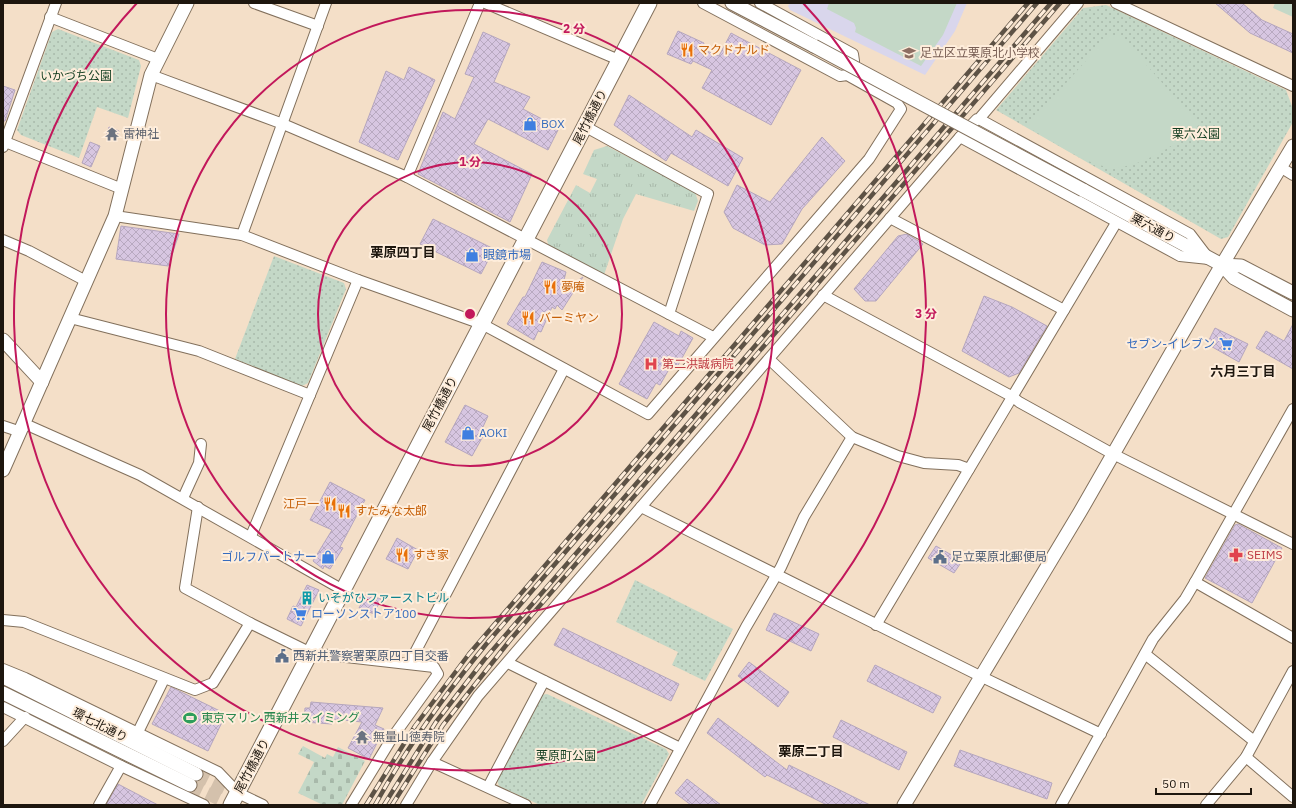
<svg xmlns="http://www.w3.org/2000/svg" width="1296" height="808" font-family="'IBM Plex Sans','Noto Sans JP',sans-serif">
	<defs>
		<pattern id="grass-tufts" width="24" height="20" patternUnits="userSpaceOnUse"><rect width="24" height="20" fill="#c4d8c7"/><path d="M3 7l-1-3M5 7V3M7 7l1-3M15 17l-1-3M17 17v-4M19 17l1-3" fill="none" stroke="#a8b9aa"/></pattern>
		<pattern id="cemetery-stones" width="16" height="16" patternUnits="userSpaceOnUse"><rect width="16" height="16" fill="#c4d8c7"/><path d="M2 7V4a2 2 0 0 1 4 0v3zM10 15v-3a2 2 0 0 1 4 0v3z" fill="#a8b9aa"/></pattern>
		<pattern id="park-dots" width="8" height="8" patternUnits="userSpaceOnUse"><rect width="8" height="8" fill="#c4d8c7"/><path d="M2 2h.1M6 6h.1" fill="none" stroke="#a8b9aa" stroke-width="1.8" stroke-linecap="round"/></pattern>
		<pattern id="building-cross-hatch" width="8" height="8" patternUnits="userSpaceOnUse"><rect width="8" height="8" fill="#d7c6e1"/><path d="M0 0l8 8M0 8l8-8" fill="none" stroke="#b8a9c0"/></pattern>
	</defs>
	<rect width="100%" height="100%" fill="#f4dfc8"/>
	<!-- education -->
	<polygon fill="#d9d6ec" points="790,3 967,3 955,31 925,75 790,10 788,6"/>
	<!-- grass -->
	<polygon fill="url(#grass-tufts)" points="607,146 695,192 698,201 694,211 636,194 623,219 604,275 550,250 547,240 576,185 590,193 597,179 583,174 594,150"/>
	<!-- cemetery -->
	<polygon fill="url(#cemetery-stones)" points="303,746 325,758 327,754 333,757 338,747 365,761 342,805 323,805 298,793 314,762 298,754"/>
	<!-- park -->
	<g fill="url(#park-dots)">
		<polygon points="1106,5 1286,90 1293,109 1293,122 1228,237 1221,239 996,110 1083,8"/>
		<polygon points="58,29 139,60 141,66 128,118 97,107 79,158 21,135 17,130 52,32"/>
		<polygon points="274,256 344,283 346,289 308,383 302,386 235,359"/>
		<polygon points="635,580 733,629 705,681 672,665 678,652 616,622"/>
		<polygon points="547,694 666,749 669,754 641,805 540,805 499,786 497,780 541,695"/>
	</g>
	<!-- pitch -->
	<g fill="#c4d8c7">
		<polygon points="829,3 957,3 943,35 921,66 855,32 856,28 854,23 827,9"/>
		<polygon points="1275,3 1293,3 1293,17 1273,8"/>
		<path d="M1107,37H1122L1199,125C1177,144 1134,174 1103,166C1078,160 1050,139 1027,127Z"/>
	</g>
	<!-- building -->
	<g fill="url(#building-cross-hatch)" stroke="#b5a6be">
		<polygon points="1215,3 1242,3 1262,20 1293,34 1293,53 1250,33"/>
		<polygon points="678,31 704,43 702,49 719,56 731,33 801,70 771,125 702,88 712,70 693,61 691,64 667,54"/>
		<polygon points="483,32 510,44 494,82 530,97 523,109 559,128 548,150 488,119 474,144 532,174 510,222 418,174 443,112 455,119 474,77 465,74"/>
		<polygon points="409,67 435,80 398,160 359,142 386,71 404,80"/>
		<polygon points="3,86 15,90 5,121 3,121"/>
		<polygon points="629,95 692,137 696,130 743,158 728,186 671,153 666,161 614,125"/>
		<polygon points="109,127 119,131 115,140 106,136"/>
		<polygon points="822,137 845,161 802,209 782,244 765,245 733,228 724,212 737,185 770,202"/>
		<polygon points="90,142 100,146 91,167 82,163"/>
		<polygon points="433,219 494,249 481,274 420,244"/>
		<polygon points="121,226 179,234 168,266 116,259"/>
		<polygon points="907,234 923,244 876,301 865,301 854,289 898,236"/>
		<polygon points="542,262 566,272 561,292 583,277 562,310 557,305 555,309 552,307 541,332 538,331 534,340 507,324 523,297 525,297"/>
		<polygon points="984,296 1012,307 1047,326 1019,373 1009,377 962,351"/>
		<polygon points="654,322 679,336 681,331 693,338 677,367 672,364 660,385 656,383 647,399 619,384"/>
		<polygon points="1293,324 1293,369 1256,348 1266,331 1284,341"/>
		<polygon points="1215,328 1248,344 1239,362 1207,344"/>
		<polygon points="465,405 488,416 482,429 486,431 472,456 445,442"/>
		<polygon points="330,482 365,500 340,547 343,548 330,569 324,566 323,569 313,561 332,530 310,520"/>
		<polygon points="1238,524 1282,548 1252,603 1205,578 1235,525"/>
		<polygon points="397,538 418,550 408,569 386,559"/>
		<polygon points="936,546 962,561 954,573 928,558"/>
		<polygon points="307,585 319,590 301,626 287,619 293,606 296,607"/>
		<polygon points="367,593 381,599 374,614 359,608"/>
		<polygon points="774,613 819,634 811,651 766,630"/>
		<polygon points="563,628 679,684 671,701 554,645"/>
		<polygon points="749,662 789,692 778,707 738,676"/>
		<polygon points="875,665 941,697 933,713 867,681"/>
		<polygon points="171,687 226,714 208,751 152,724"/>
		<polygon points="311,702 383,708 375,725 384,729 369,759 348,748 362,722 333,719 332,724 304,722 305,708 310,708"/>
		<polygon points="718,718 787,770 789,765 870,805 827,805 767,775 765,777 707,733"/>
		<polygon points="841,720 907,752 899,770 833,737"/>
		<polygon points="960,750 1052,783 1047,799 954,766"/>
		<polygon points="687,779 721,805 691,805 675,793"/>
		<polygon points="118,784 158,805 106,805"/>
	</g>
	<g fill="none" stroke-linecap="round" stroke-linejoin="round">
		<!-- tertiary-tunnel -->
		<g stroke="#d4c1ac" stroke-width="13" stroke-dasharray="13 6" stroke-linecap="butt">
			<polyline points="196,774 243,797"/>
			<polyline points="190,785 232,805"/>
		</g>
		<!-- minor casing -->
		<g stroke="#82705c" stroke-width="12">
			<g id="minor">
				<polyline points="254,3 318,26"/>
				<polyline points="485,3 619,60"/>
				<polyline points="760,3 853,54 854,61 849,72"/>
				<polyline points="1116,3 1293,86"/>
				<polyline points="50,17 158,59"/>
				<polyline points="151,75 283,124 407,177 713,337"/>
				<polyline points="586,127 708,194 669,314"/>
				<polyline points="960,137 1180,256 1209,259 1190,234 979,119"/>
				<polyline points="3,141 122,189"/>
				<polyline points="3,147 56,3"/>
				<polyline points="1280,167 1293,175"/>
				<polyline points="407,177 480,3"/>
				<polyline points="115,216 242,235 358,280 482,324 648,414 869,159 901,109 897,103 847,75 840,76 703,3"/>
				<polyline points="890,218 1064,310"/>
				<polyline points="242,235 326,3"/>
				<polyline points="3,240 29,251 86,281"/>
				<polyline points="823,295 1013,397 1019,402 1113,454 1293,544"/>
				<polyline points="70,318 199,351 310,395"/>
				<polyline points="769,359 852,437 898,456 924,463 958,465 969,469"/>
				<polyline points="25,424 140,475 343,590"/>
				<polyline points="3,426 21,432"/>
				<polyline points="183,498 199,463 201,444"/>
				<polyline points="198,507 185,588 250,623 311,653 434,667 438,674 392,738 351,805"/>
				<polyline points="641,507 982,677 1101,734"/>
				<polyline points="251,536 358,280"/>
				<polyline points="1195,582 1293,638"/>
				<polyline points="3,620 24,622 195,690 213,683 250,623"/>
				<polyline points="876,625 1116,223"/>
				<polyline points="1145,654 1254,741"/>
				<polyline points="508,663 680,748"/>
				<polyline points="409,664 564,369"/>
				<polyline points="3,669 25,678 218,772 238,793 263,805"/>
				<polyline points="3,707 121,766 204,805"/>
				<polyline points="138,732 164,679"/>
				<polyline points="3,741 25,717"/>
				<polyline points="1246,757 1293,797"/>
				<polyline points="432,762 526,805"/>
				<polyline points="488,787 544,681"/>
				<polyline points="99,805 121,766"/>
				<polyline points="406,805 432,762 478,696 960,137 977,119 979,119 1078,3"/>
				<polyline points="650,805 746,627 781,567 804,517 852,437"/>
				<polyline points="1061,805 1153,639 1185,599 1195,582 1293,409"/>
				<polyline points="1206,805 1246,757 1293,671"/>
			</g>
		</g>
		<!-- tertiary casing -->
		<g stroke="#82705c" stroke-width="15">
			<g id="tertiary">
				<polyline points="732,3 814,46"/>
				<polyline points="1083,190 1222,265 1234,278 1293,310"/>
				<polyline points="1222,265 1241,266 1293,293"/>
				<polyline points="3,340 42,382"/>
				<polyline points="3,470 115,216 151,75 187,3"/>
				<polyline points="3,677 196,774"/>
				<polyline points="3,693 190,785"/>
				<polyline points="904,805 1080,512 1213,280 1293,146"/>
			</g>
		</g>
		<!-- secondary casing -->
		<g stroke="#82705c" stroke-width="17">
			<polyline id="secondary" points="231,805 649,3"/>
		</g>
		<!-- minor -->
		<use href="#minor" stroke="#fff" stroke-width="10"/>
		<!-- tertiary -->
		<use href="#tertiary" stroke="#fff" stroke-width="13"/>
		<!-- secondary -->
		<use href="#secondary" stroke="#fff" stroke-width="15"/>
		<!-- rail casing -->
		<g stroke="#5d5245" stroke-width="4.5">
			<g id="rail">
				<polyline points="366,805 415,726 469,654 1028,3"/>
				<path d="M375,805C407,747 446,693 488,642L1037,3"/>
				<polyline points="384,805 436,722 484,660 1051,3"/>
				<polyline points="392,805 443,725 511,639 1060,3"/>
			</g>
		</g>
		<!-- rail -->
		<use href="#rail" stroke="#feeddb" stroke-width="3" stroke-dasharray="9" stroke-linecap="butt"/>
		<!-- tertiary-bridge casing -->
		<g stroke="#82705c" stroke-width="15" stroke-linecap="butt">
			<polyline id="tertiary-bridge" points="814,46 1083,190"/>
		</g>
		<!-- tertiary-bridge -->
		<use href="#tertiary-bridge" stroke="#fff" stroke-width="13"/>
	</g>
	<!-- distance rings -->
	<g fill="none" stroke="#c2185b" stroke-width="2">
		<circle cx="470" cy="314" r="152"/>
		<circle cx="470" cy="314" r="304"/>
		<path d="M803 3A456 456 0 1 1 137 3"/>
	</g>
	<!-- icons -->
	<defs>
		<g id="restaurant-bare" transform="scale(1.08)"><path d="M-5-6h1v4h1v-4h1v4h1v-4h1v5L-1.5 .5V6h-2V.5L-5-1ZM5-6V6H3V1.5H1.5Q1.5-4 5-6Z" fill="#e8710a" stroke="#feeddb" stroke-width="2.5" paint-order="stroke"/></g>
		<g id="school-bare" transform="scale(1.08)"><path d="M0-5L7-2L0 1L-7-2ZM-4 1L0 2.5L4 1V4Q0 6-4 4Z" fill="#8d6e63" stroke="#feeddb" stroke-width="2.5" paint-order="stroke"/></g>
		<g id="shop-bare" transform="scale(1.08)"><path d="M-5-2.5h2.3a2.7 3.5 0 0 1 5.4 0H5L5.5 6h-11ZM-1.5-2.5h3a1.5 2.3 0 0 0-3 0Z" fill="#3f7fe0" stroke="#feeddb" stroke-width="2.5" paint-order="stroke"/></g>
		<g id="temple-bare" transform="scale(1.08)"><path d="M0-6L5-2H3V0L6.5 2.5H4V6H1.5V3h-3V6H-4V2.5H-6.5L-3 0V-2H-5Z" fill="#6b7280" stroke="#feeddb" stroke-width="2.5" paint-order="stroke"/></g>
		<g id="supermarket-bare" transform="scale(1.08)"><path d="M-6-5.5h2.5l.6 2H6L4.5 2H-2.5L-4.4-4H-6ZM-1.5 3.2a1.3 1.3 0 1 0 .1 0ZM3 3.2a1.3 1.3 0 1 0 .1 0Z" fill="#3f7fe0" stroke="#feeddb" stroke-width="2.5" paint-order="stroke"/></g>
		<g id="hospital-bare" transform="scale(1.08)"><path d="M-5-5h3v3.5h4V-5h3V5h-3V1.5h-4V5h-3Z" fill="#e0444e" stroke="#feeddb" stroke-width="2.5" paint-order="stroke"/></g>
		<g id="pharmacy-bare" transform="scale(1.08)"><path d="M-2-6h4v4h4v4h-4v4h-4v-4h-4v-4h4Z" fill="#e0444e" stroke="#feeddb" stroke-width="2.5" paint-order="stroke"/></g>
		<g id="civic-bare" transform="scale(1.08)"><path d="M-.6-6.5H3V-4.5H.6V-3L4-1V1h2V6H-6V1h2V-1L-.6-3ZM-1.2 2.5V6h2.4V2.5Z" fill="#5c6f8a" stroke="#feeddb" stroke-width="2.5" paint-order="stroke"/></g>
		<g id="building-bare" transform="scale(1.08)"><path d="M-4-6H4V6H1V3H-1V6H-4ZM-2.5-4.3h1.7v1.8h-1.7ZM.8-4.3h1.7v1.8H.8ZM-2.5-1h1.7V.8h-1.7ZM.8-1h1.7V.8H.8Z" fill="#0f9aa8" stroke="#feeddb" stroke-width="2.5" paint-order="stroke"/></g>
		<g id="stadium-bare" transform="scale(1.08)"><path d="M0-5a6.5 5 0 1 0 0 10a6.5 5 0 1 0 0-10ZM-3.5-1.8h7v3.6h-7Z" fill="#2e9e5b" stroke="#feeddb" stroke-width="2.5" paint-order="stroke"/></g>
	</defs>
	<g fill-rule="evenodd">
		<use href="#restaurant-bare" x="687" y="50"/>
		<use href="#school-bare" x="909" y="53"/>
		<use href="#shop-bare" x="530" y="124"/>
		<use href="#temple-bare" x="112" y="134"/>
		<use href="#shop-bare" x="472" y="255"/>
		<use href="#restaurant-bare" x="550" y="287"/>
		<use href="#restaurant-bare" x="528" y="318"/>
		<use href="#supermarket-bare" x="1226" y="344"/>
		<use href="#hospital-bare" x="651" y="364"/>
		<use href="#shop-bare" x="468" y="433"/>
		<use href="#restaurant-bare" x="330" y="504"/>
		<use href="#restaurant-bare" x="344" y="511"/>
		<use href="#restaurant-bare" x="402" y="555"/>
		<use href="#pharmacy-bare" x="1236" y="555"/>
		<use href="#shop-bare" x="328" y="557"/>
		<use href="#civic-bare" x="940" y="557"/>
		<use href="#building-bare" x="307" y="598"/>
		<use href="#supermarket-bare" x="300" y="614"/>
		<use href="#civic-bare" x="282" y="656"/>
		<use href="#stadium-bare" x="190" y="718"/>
		<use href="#temple-bare" x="362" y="737"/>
	</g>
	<g text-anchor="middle" stroke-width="4" stroke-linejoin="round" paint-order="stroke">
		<!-- food labels -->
		<g font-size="12" fill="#c56008" stroke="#feeddb" text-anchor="start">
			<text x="698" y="54">マクドナルド</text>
			<text x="561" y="291">夢庵</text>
			<text x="539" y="322">バーミヤン</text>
			<text x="319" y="508" text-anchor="end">江戸一</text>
			<text x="355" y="515">すたみな太郎</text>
			<text x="413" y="559">すき家</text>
		</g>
		<!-- education labels -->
		<g font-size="12" fill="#785e54" stroke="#feeddb" text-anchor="start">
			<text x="920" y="57">足立区立栗原北小学校</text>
		</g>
		<!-- park labels -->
		<g font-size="12" fill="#133e21" stroke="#feeddb">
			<text x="76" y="80">いかづち公園</text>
			<text x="1196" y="138">栗六公園</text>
			<text x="566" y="760">栗原町公園</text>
		</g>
		<!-- street labels -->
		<g font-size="12" fill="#1d160e" stroke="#feeddb">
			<text transform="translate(590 117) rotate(-63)" y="4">尾竹橋通り</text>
			<text transform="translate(1153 228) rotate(28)" y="4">栗六通り</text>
			<text transform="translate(440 404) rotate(-62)" y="4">尾竹橋通り</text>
			<text transform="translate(100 725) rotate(27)" y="4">環七北通り</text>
			<text transform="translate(252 766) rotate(-62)" y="4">尾竹橋通り</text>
		</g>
		<!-- shop labels -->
		<g font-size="12" fill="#366cbe" stroke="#feeddb" text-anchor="start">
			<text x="541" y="128">BOX</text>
			<text x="483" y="259">眼鏡市場</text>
			<text x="1215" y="348" text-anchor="end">セブン-イレブン</text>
			<text x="479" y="437">AOKI</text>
			<text x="317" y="561" text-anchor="end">ゴルフパートナー</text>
			<text x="311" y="618">ローソンストア100</text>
		</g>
		<!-- worship labels -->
		<g font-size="12" fill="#5b616d" stroke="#feeddb" text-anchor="start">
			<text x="123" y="138">雷神社</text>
			<text x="373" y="741">無量山徳寿院</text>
		</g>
		<!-- health labels -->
		<g font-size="12" fill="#be3a42" stroke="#feeddb" text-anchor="start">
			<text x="662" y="368">第二洪誠病院</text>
			<text x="1247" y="559">SEIMS</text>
		</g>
		<!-- service labels -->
		<g font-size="12" fill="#4e5e75" stroke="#feeddb" text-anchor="start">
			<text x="951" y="561">足立栗原北郵便局</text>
			<text x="293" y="660">西新井警察署栗原四丁目交番</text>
		</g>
		<!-- culture labels -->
		<g font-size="12" fill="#0d838f" stroke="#feeddb" text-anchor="start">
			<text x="318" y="602">いそがひファーストビル</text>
		</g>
		<!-- leisure labels -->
		<g font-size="12" fill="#27864d" stroke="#feeddb" text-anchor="start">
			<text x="201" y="722">東京マリン 西新井スイミング</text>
		</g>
		<!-- neighbourhood labels -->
		<g font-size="13" font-weight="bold" fill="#1d160e" stroke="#feeddb">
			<text x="403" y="257">栗原四丁目</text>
			<text x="1243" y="376">六月三丁目</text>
			<text x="811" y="756">栗原二丁目</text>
		</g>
	</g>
	<circle cx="470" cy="314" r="6" fill="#c2185b" stroke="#feeddb" stroke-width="2"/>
	<g font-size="12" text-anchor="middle" font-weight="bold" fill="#c2185b" stroke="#feeddb" stroke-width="4" stroke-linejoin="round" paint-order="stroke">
		<text x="574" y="33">2 分</text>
		<text x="470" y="166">1 分</text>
		<text x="926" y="318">3 分</text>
	</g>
	<!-- border -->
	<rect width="1296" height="808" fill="none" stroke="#1d160e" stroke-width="8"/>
	<!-- scale -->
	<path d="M1156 788v6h95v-6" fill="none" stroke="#1d160e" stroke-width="2"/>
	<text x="1162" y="788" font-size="12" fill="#1d160e" stroke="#feeddb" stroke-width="3" paint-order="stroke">50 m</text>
</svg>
